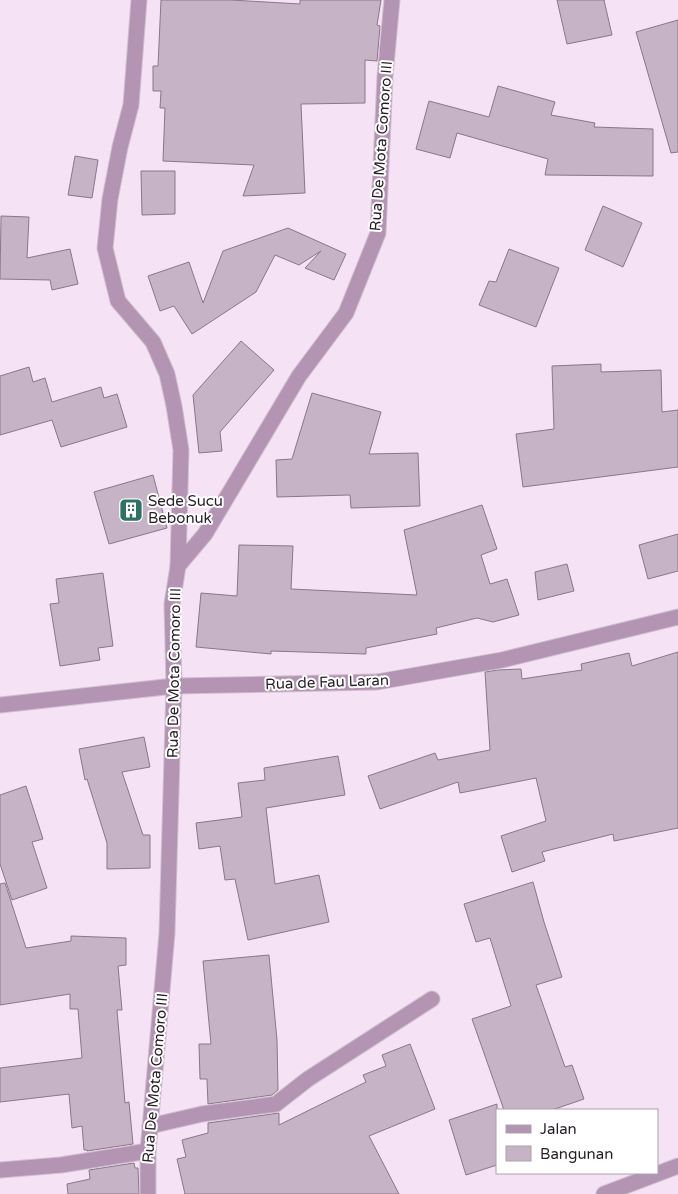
<svg xmlns="http://www.w3.org/2000/svg" width="678" height="1194" font-family="'Varela Round',sans-serif">
	<rect width="100%" height="100%" fill="#f5e2f5"/>
	<!-- building -->
	<g fill="#c6b3c5" stroke="#897889">
		<polygon points="161,0 231,0 300,4 300,0 381,0 377,25 380,26 377,61 365,60 365,103 301,104 305,193 243,196 254,165 163,161 165,108 160,108 161,91 153,91 153,66 158,66"/>
		<polygon points="557,0 604,0 612,35 567,44"/>
		<polygon points="678,20 678,152 671,153 636,32"/>
		<polygon points="498,86 555,102 551,115 595,123 594,127 653,129 653,176 545,175 548,159 457,133 450,158 416,149 429,101 489,117"/>
		<polygon points="75,156 98,160 92,198 68,195"/>
		<polygon points="141,171 175,171 175,214 142,215"/>
		<polygon points="603,206 642,223 623,267 585,250"/>
		<polygon points="1,216 29,217 27,258 70,249 78,284 52,290 50,280 0,279"/>
		<polygon points="288,228 346,254 334,280 305,268 321,251 299,265 275,255 256,292 192,334 174,306 160,311 148,276 189,262 203,303 223,251"/>
		<polygon points="509,249 559,268 536,327 479,305 489,281 496,282"/>
		<polygon points="241,341 274,370 220,432 222,451 199,453 193,395"/>
		<polygon points="601,364 601,372 661,370 662,412 678,410 678,467 523,487 516,434 554,429 552,366"/>
		<polygon points="29,367 33,382 45,378 52,402 101,387 104,398 117,394 127,427 61,447 52,420 0,435 0,376"/>
		<polygon points="312,393 381,412 369,454 418,453 420,506 351,508 350,495 277,497 276,460 292,459"/>
		<polygon points="153,475 167,528 109,544 94,492"/>
		<polygon points="482,505 497,549 481,555 490,584 507,579 519,615 493,622 477,618 436,628 437,634 366,648 366,654 271,651 271,654 196,647 201,593 237,596 239,545 293,546 291,589 417,595 404,530"/>
		<polygon points="678,534 678,571 648,579 639,545"/>
		<polygon points="567,564 574,591 538,600 535,572"/>
		<polygon points="103,573 113,646 98,648 100,660 60,666 50,604 59,603 56,579"/>
		<polygon points="678,652 678,828 614,841 613,834 542,852 545,861 512,872 501,836 546,821 536,778 460,793 458,782 380,809 368,776 435,753 438,760 490,750 485,672 498,670 521,669 522,679 582,670 581,664 629,653 632,666"/>
		<polygon points="144,737 150,767 122,772 143,835 150,835 150,868 107,869 107,843 87,779 85,780 79,749"/>
		<polygon points="338,756 345,795 266,808 275,884 319,875 329,922 248,940 235,879 225,880 220,846 199,849 196,823 242,817 238,783 265,780 264,768"/>
		<polygon points="26,786 43,839 32,842 47,888 12,900 0,864 0,795"/>
		<polygon points="533,882 544,922 562,977 536,985 565,1067 572,1065 584,1099 552,1110 504,1110 472,1019 511,1006 490,938 476,942 464,904"/>
		<polygon points="5,883 26,948 71,941 71,936 126,938 126,965 118,966 122,1010 117,1010 125,1103 129,1102 133,1144 87,1151 87,1150 84,1150 82,1126 72,1128 69,1094 0,1102 0,1068 82,1058 78,1009 70,1009 70,994 0,1005 0,884"/>
		<polygon points="269,955 277,1040 278,1090 272,1095 208,1104 207,1079 200,1079 199,1044 211,1044 203,961"/>
		<polygon points="410,1044 435,1109 369,1136 399,1194 185,1194 177,1159 186,1157 182,1140 208,1133 208,1123 279,1113 279,1125 366,1082 363,1075 386,1066 382,1055"/>
		<polygon points="497,1104 497,1165 466,1175 449,1120"/>
		<polygon points="134,1163 135,1168 138,1168 139,1194 68,1194 67,1184 90,1179 89,1170"/>
	</g>
	<g fill="none" stroke-linecap="round" stroke-linejoin="round">
		<!-- street casing -->
		<g stroke="#d0bfd0" stroke-width="17">
			<g id="street">
				<polyline points="139,0 131,105 120,147 110,199 105,248 118,301 153,342 167,374 174,406 181,450 178,566"/>
				<polyline points="0,705 174,686 377,682 502,660 678,617"/>
				<polyline points="150,1126 202,1114 276,1104 308,1079 432,999"/>
				<polyline points="0,1170 61,1165 148,1151"/>
				<polyline points="148,1194 148,1151 167,933 174,686 172,604 178,566 205,534 299,376 346,313 378,233 385,76 392,0"/>
				<polyline points="604,1194 678,1166"/>
			</g>
		</g>
		<!-- street -->
		<use href="#street" stroke="#b394b3" stroke-width="15"/>
	</g>
	<!-- icons -->
	<defs>
		<g id="building-square" transform="scale(1.25)"><rect x="-9" y="-9" width="18" height="18" rx="4" fill="#2f7264" stroke="#fff"/><path d="M-4-6H4V6H1V3H-1V6H-4ZM-2.5-4.3h1.7v1.8h-1.7ZM.8-4.3h1.7v1.8H.8ZM-2.5-1h1.7V.8h-1.7ZM.8-1h1.7V.8H.8Z" fill="#fff"/></g>
	</defs>
	<g fill-rule="evenodd">
		<use href="#building-square" x="131" y="510"/>
	</g>
	<g text-anchor="middle" stroke-width="4" stroke-linejoin="round" paint-order="stroke">
		<!-- street labels -->
		<g font-size="15" fill="#251e25" stroke="#fff">
			<text transform="translate(381 146) rotate(-86)" y="5">Rua De Mota Comoro III</text>
			<text transform="translate(174 673) rotate(-89)" y="5">Rua De Mota Comoro III</text>
			<text transform="translate(327 682) rotate(-2)" y="5">Rua de Fau Laran</text>
			<text transform="translate(155 1078) rotate(-85)" y="5">Rua De Mota Comoro III</text>
		</g>
		<!-- poi labels -->
		<g font-size="15" fill="#251e25" stroke="#fff" text-anchor="start">
			<text x="148" y="506">Sede Sucu<tspan x="148" dy="17">Bebonuk</tspan></text>
		</g>
	</g>
	<!-- legend -->
	<rect x="496" y="1109" width="162" height="65" fill="#ffffff" stroke="#a8a5a8"/>
	<rect x="506" y="1125" width="25" height="8" fill="#b394b3" stroke="#a8a5a8"/>
	<text x="540" y="1134" font-size="15" fill="#251e25">Jalan</text>
	<rect x="506" y="1146" width="25" height="15" fill="#c6b3c5" stroke="#a8a5a8"/>
	<text x="540" y="1159" font-size="15" fill="#251e25">Bangunan</text>
</svg>
